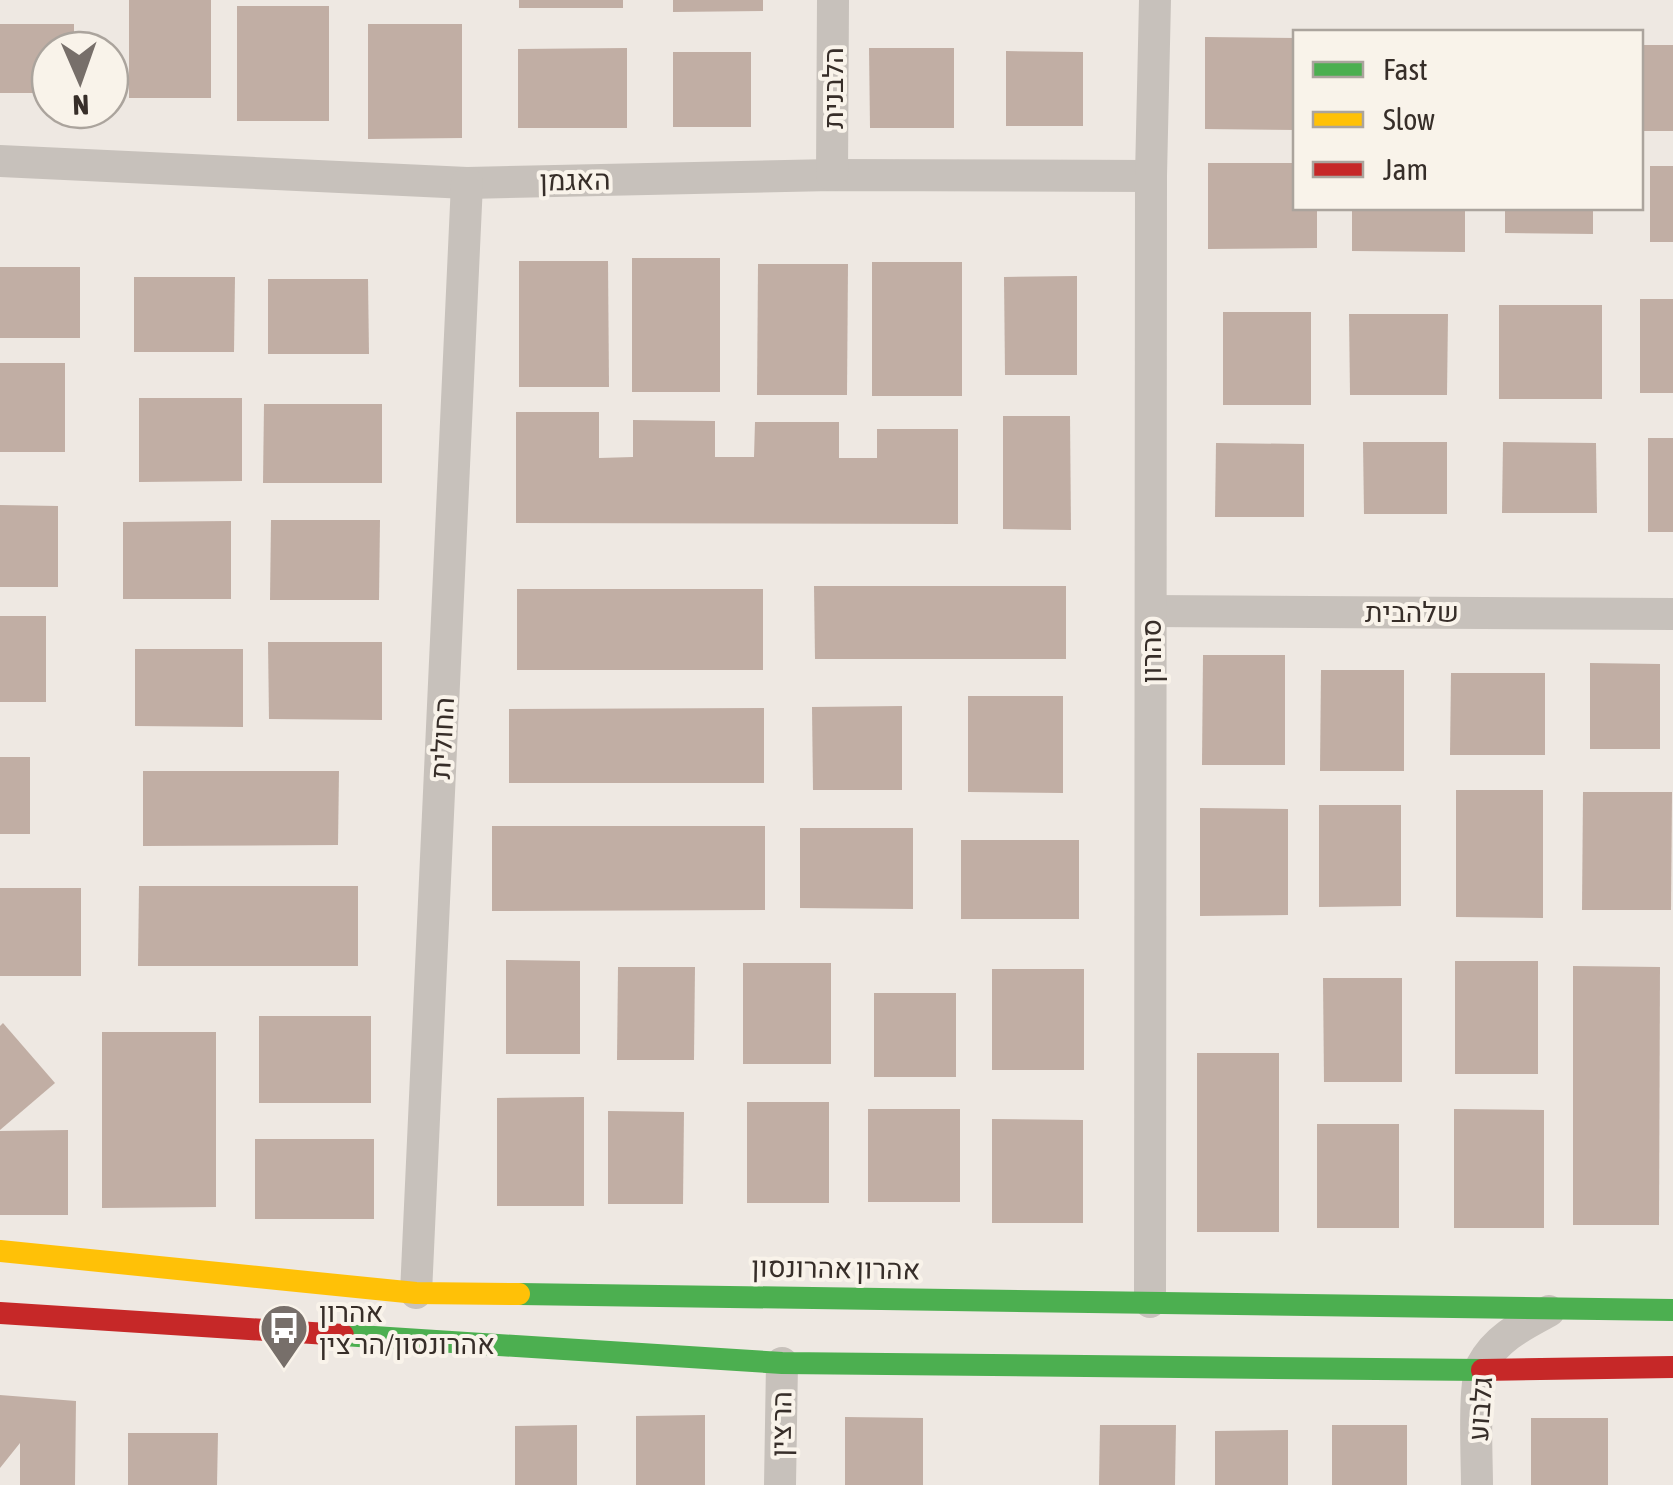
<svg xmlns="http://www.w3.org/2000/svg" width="1673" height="1485" font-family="'Asap Condensed',Heebo,sans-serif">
	<rect width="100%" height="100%" fill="#eee8e2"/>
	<!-- building -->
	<g fill="#c1aea4">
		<rect x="129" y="0" width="82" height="98"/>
		<rect x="519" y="0" width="104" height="8"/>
		<polygon points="673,0 763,0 763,11 673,12"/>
		<rect x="237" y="6" width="92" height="115"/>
		<polygon points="0,24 74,24 74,50 50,50 50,93 0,93"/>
		<polygon points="368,24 462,24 462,138 368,139"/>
		<polygon points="1205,37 1296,38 1296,130 1205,129"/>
		<rect x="1644" y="45" width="29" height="86"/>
		<polygon points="627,48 627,128 518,128 518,49"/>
		<polygon points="869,48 954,48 954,128 870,128"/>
		<polygon points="1006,51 1083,52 1083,126 1006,126"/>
		<rect x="673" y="52" width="78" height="75"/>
		<polygon points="1208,163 1296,163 1296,208 1317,208 1317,248 1208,249"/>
		<rect x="1650" y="166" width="23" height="76"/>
		<polygon points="1352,208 1465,208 1465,252 1352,251"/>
		<polygon points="1505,208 1593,208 1593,234 1505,233"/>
		<rect x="632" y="258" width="88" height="134"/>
		<polygon points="519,261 608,261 609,387 519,387"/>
		<rect x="872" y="262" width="90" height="134"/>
		<polygon points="758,264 848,264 847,395 757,395"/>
		<rect x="0" y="267" width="80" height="71"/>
		<polygon points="1077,276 1077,375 1005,375 1004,277"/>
		<polygon points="134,277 235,277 234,352 134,352"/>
		<polygon points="268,279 368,279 369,354 268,354"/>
		<rect x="1640" y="299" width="33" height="94"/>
		<rect x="1499" y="305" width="103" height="94"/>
		<rect x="1223" y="312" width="88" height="93"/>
		<polygon points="1349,314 1448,314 1447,395 1350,395"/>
		<rect x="0" y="363" width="65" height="89"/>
		<polygon points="139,398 242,398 242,481 139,482"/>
		<polygon points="264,404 382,404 382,483 263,483"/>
		<polygon points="516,412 599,412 599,458 633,457 633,420 715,421 715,457 754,457 755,422 839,422 839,458 877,458 877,429 958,429 958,524 516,523"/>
		<polygon points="1003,416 1070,416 1071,530 1003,529"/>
		<rect x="1648" y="438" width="25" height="94"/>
		<polygon points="1363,442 1447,442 1447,514 1364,514"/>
		<polygon points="1503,442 1596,443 1597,513 1502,513"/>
		<polygon points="1216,443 1304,444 1304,517 1215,517"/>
		<polygon points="0,505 58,506 58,587 0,587"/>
		<polygon points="271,520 380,520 379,600 270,600"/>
		<polygon points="231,521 231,599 123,599 123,522"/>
		<polygon points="814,586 1066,586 1066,659 815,659"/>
		<rect x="517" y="589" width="246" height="81"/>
		<rect x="0" y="616" width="46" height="86"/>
		<polygon points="268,642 382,642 382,720 269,719"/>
		<polygon points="135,649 243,649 243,727 135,726"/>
		<polygon points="1203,655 1285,655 1285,765 1202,765"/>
		<polygon points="1590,663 1660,664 1660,749 1590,749"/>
		<polygon points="1321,670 1404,670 1404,771 1320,771"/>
		<polygon points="1451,673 1545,673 1545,755 1450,755"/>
		<polygon points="968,696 1063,696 1063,793 968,792"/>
		<polygon points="902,706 902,790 813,790 812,707"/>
		<polygon points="764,708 764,783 509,783 509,709"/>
		<rect x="0" y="757" width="30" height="77"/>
		<polygon points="143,771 339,771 338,845 143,846"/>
		<polygon points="1456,790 1543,790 1543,918 1456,917"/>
		<polygon points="1583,792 1672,792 1671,910 1582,910"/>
		<polygon points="1319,805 1401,805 1401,906 1319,907"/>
		<polygon points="1200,808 1288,809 1288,915 1200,916"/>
		<polygon points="492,826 765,826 765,910 492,911"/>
		<polygon points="800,828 913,828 913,909 800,908"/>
		<rect x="961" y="840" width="118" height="79"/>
		<polygon points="139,886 358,886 358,966 138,966"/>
		<rect x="0" y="888" width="81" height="88"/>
		<polygon points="506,960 580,961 580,1054 506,1054"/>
		<rect x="1455" y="961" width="83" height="113"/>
		<rect x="743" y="963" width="88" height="101"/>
		<polygon points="1573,966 1660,967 1659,1225 1573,1225"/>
		<polygon points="618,967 695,967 694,1060 617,1060"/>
		<rect x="992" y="969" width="92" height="101"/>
		<polygon points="1323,978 1402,978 1402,1082 1324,1082"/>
		<rect x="874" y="993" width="82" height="84"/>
		<rect x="259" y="1016" width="112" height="87"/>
		<polygon points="3,1023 55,1083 0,1130 0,1026"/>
		<polygon points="102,1032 216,1032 216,1207 102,1208"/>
		<rect x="1197" y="1053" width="82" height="179"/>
		<polygon points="584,1097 584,1206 497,1206 497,1098"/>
		<rect x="747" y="1102" width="82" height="101"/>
		<rect x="868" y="1109" width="92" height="93"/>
		<polygon points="1454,1109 1544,1110 1544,1228 1454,1228"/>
		<polygon points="608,1111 684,1112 683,1204 608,1204"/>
		<polygon points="992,1119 1083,1120 1083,1223 992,1223"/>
		<rect x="1317" y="1124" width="82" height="104"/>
		<polygon points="68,1130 68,1215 0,1215 0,1131"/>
		<rect x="255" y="1139" width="119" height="80"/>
		<polygon points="0,1395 76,1401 75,1485 20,1485 20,1443 0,1468"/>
		<polygon points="705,1415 705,1485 636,1485 636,1416"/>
		<polygon points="845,1417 923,1418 923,1485 845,1485"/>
		<rect x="1531" y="1418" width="77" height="67"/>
		<polygon points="577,1425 577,1485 515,1485 515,1426"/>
		<polygon points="1100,1425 1176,1425 1175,1485 1099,1485"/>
		<rect x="1332" y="1425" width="75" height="60"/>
		<polygon points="1288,1430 1288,1485 1215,1485 1215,1431"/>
		<polygon points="128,1433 218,1433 217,1485 128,1485"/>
	</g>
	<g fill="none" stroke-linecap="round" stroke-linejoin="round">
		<!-- street -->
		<g stroke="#c7c1bb" stroke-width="32">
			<polyline points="0,161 467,183 832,175 1151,176"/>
			<polyline points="832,175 833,0"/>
			<polyline points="1151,611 1673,614"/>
			<polyline points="416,1293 467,183"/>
			<polyline points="1150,1302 1151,176 1155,0"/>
			<polyline points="780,1485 782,1363"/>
			<path d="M1477,1485C1477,1461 1473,1383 1482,1365C1496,1338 1523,1325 1549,1311"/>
		</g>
		<!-- fast -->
		<g stroke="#4caf50" stroke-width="22">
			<polyline points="519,1294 1673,1310"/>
			<polyline points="343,1335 782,1363 1482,1370"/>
		</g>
		<!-- slow -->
		<polyline stroke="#ffc107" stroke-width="22" points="0,1251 416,1293 519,1294"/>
		<!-- jam -->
		<g stroke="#c62828" stroke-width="22">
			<polyline points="0,1313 343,1335"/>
			<polyline points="1482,1370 1673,1367"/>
		</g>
	</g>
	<!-- icons -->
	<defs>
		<g id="bus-pin" transform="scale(2.5)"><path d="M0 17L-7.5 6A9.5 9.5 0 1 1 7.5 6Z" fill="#776f6a" stroke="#f9f3ea"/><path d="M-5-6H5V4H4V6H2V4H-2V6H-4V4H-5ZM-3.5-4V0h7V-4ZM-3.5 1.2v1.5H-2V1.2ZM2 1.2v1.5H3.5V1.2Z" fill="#fff"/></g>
	</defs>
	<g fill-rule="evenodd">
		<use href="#bus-pin" x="284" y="1328"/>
	</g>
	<g text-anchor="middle" stroke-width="8" stroke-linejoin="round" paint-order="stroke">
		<!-- street labels -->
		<g font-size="28" fill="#372e29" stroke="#f9f3ea">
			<text transform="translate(833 88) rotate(-90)" y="10">הלבנית</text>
			<text transform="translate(575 180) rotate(-1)" y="10">האגמן</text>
			<text x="1412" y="622">שלהבית</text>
			<text transform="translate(1151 651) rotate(-90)" y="10">סהרון</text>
			<text transform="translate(442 738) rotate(-87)" y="10">החולית</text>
			<text transform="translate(836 1268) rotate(1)" y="10">אהרון אהרונסון</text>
			<text transform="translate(1480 1409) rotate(-86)" y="10">גלבוע</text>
			<text transform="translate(781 1424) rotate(-89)" y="10">הר צין</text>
		</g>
		<!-- poi labels -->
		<g font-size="28" fill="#372e29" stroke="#f9f3ea" text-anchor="start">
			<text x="319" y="1322">אהרון<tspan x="319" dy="32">אהרונסון/הר צין</tspan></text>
		</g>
	</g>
	<!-- legend -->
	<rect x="1293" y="30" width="350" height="180" fill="#f9f3ea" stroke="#aba49d" stroke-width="2.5"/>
	<rect x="1313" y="62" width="50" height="15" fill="#4caf50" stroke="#aba49d" stroke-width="2.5"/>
	<text x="1383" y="80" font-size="30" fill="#372e29">Fast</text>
	<rect x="1313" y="112" width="50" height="15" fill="#ffc107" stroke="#aba49d" stroke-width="2.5"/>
	<text x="1383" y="130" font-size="30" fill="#372e29">Slow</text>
	<rect x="1313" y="162" width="50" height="15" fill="#c62828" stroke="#aba49d" stroke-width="2.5"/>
	<text x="1383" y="180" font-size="30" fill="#372e29">Jam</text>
	<!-- north arrow -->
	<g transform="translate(80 80) rotate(178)"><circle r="48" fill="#f9f3ea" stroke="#aba49d" stroke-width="2.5"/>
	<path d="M0-8L18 38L0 25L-18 38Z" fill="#776f6a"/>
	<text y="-15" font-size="28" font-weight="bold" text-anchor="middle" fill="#372e29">N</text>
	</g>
</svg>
